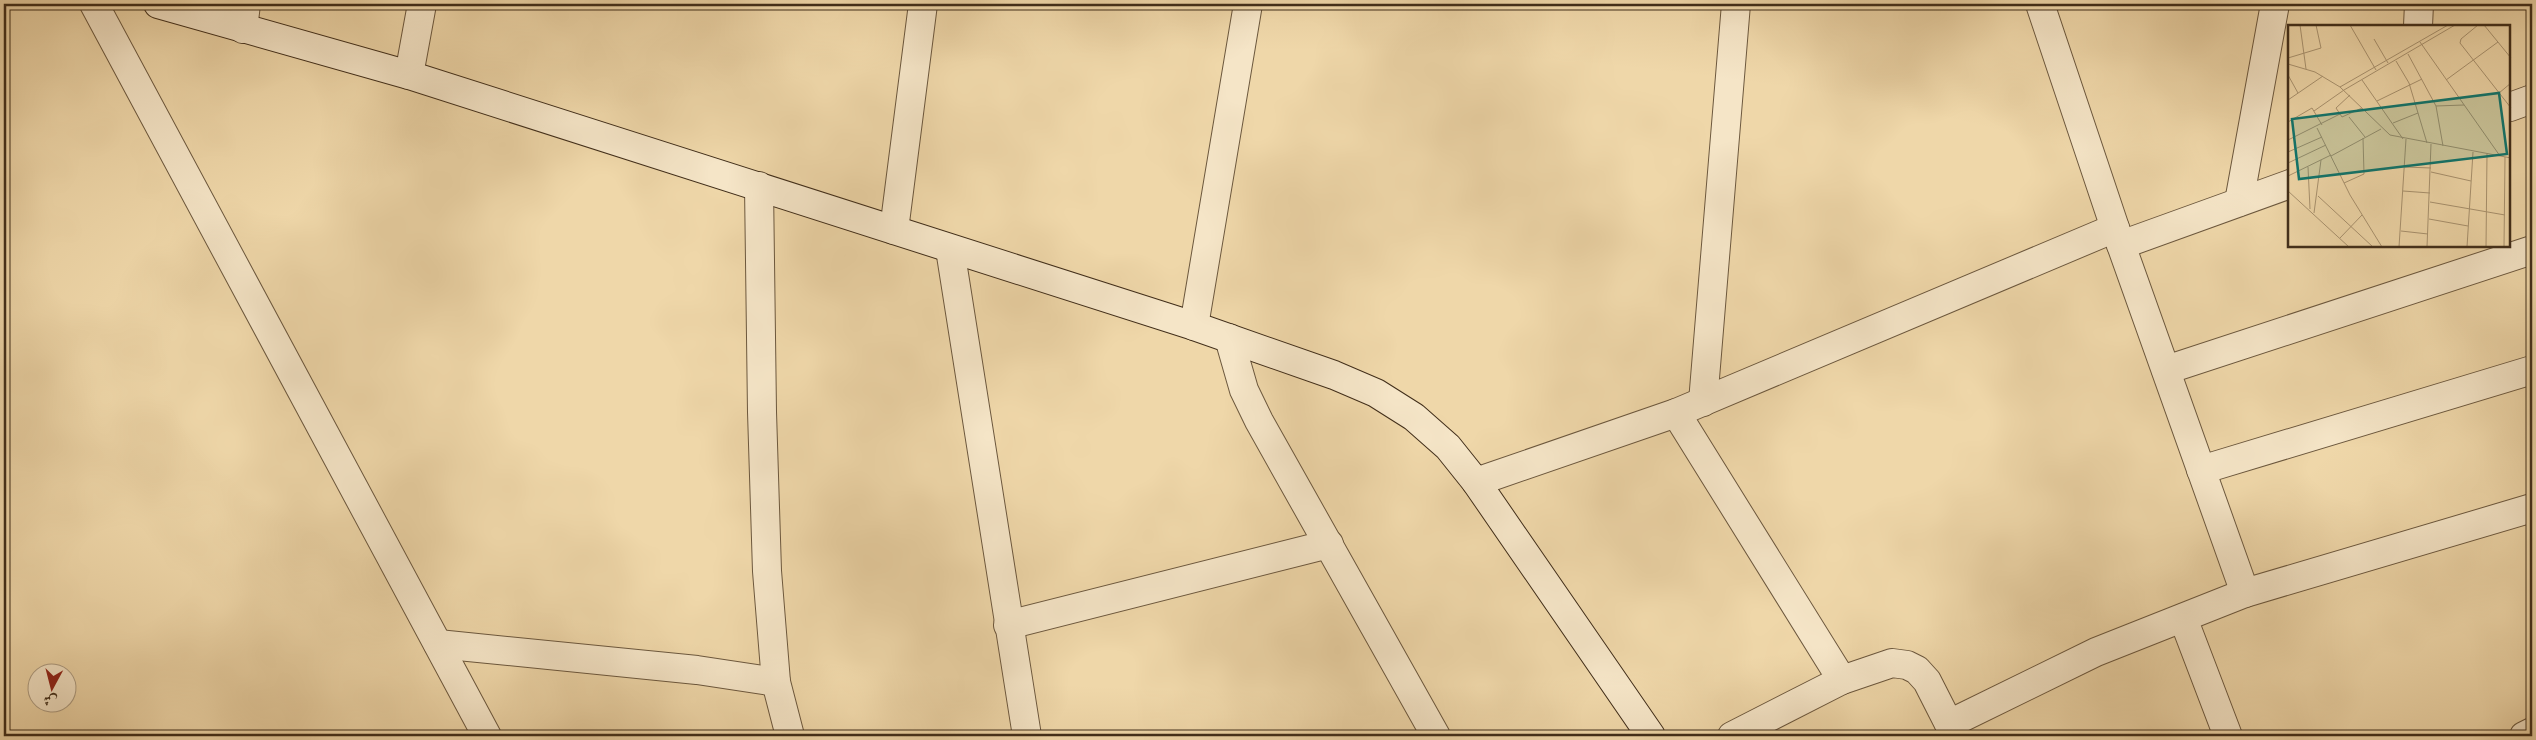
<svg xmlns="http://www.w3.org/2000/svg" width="2536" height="740" font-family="'IM FELL DW Pica',Amiri,serif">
	<rect width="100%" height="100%" fill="#efd7a9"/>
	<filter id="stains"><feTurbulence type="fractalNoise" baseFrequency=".004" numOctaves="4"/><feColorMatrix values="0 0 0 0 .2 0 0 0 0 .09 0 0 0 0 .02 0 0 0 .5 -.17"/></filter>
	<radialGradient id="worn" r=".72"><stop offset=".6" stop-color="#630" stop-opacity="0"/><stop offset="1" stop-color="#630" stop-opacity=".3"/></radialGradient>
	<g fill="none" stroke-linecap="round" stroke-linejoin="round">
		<!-- street casing -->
		<g stroke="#6c583e" stroke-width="30">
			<g id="street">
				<polyline points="94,4 487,736"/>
				<polyline points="2040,4 2115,228 2245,593"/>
				<polyline points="2418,26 2419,4"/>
				<polyline points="243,29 246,4"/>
				<polyline points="409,75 422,4"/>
				<polyline points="2510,107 2532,99"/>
				<polyline points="759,186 762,412 767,571 776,682 790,736"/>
				<polyline points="2239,202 2275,4"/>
				<polyline points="894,230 923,4"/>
				<polyline points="2121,245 2290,184"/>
				<polyline points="950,249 1027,736"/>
				<polyline points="1194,326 1248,4"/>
				<polyline points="1229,338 1244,390 1259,421 1436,736"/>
				<polyline points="2166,370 2532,250"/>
				<polyline points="1703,402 1736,4"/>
				<polyline points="1676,413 1842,680"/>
				<polyline points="2201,470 2532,370"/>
				<polyline points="1476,482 1676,413 2115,228"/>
				<polyline points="2183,618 2228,736"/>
				<polyline points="1008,625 1329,544"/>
				<polyline points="438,644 697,670 776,682"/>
				<polyline points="1949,724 2096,652 2245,593 2532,508"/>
				<polyline points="1732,736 1842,680 1892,663 1907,665 1917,670 1927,681 1955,736"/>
				<polyline points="2524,736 2532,732"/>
			</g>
		</g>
		<!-- secondary casing -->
		<g stroke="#412e1a" stroke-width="30">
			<polyline id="secondary" points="158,4 409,75 1194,326 1334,375 1376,393 1414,417 1448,447 1476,482 1651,736"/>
		</g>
		<!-- street -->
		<use href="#street" stroke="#f5e5c7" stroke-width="28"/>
		<!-- secondary -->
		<use href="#secondary" stroke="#f5e5c7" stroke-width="28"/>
	</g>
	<!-- overview -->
	<g transform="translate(2288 25)">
		<rect width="222" height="222" fill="#efd7a9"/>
		<path fill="none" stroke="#a99370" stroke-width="1" d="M12,0L18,44M62,0L88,45M190,0L173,14L172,18L223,83M196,0L223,33M86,14L100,38M132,17L212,131M120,29L148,81L155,121M0,33L33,23L28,0M108,36L121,58L139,118M0,39L27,47L52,62L102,110L223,133M0,50L10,68M74,55L115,114M158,55L210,17M52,62L160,0M211,68L223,58M62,70L48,83L54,92L74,83M0,75L35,51M89,76L134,54M148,81L176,80M26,86L56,65L167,0M61,92L77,112M0,97L24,83L34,100M105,98L130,88M29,103L62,170L94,222M0,115L52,89M0,127L34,112M43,131L93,104M0,138L38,120M20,142L22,184M117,142L143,143M143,147L183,156M0,151L43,130M56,158L76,149L75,113M0,166L61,222M115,166L142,168M30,171L85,222M142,177L217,190M26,188L33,135M141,194L180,201M113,206L140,209M52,213L74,190M111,222L118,114M139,222L143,119M179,222L185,127M198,222L199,129M216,222L217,132"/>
		<path fill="#0f766e" fill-opacity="0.15" stroke="#0f766e" stroke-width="2.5" d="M211,68L219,129L11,154L4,94Z"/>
		<rect width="222" height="222" fill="none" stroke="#412e1a" stroke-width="2.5"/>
	</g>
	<!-- margin -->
	<rect width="2536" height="740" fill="none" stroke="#efd7a9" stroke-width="20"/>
	<rect x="5" y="5" width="2526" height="730" fill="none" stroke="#412e1a" stroke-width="2.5"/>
	<rect x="10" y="10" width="2516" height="720" fill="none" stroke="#412e1a"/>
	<!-- north arrow -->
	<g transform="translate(52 688) rotate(187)"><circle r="24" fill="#f5e5c7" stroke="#ad9c82"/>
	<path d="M0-4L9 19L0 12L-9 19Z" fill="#8f2418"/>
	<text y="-8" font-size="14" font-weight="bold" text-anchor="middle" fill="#412e1a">ش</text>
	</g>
	<rect width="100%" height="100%" filter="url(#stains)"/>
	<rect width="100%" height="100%" fill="url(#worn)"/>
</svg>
